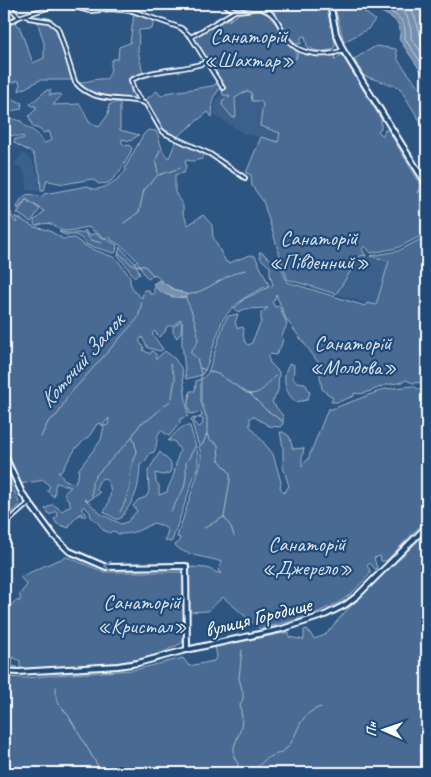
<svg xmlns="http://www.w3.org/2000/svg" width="431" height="777" font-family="Caveat,sans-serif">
	<rect width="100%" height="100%" fill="#2c5582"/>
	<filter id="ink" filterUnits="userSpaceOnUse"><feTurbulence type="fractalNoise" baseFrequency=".02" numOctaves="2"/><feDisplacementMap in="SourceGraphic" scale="10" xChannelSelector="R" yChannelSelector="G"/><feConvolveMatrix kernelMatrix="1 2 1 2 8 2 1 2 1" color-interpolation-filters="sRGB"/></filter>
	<g filter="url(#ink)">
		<!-- built -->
		<g fill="#3b618b">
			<polygon points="292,62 299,74 278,142 243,133 214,115 215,100 223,94 224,89 234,99"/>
			<polygon points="23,153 32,161 37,171 39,178 39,191 26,190 27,180 23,171 19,166 18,167 14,164"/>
			<polygon points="361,255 389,260 376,306 336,294"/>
		</g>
		<!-- green -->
		<g fill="#486b92" stroke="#a4b5c8" fill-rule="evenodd">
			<path d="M258,4H326L335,43L334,48C325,53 315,52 307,46L305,36L301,37V44L295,43L273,11Z"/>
			<polygon points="334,4 354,4 375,20 368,29 344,42"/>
			<path d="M252,9C277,11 278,37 296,49V59L299,50L322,56L335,54L334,60H336L340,55H342L381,119V128L378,131L383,136L385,130H388L421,185L418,193L423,188L427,195V233L397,248L371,253L365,246L362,249L366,256L361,255L336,294L287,279V282L365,306L367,303L376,305L389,261L370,256L398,251L427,236V382L413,383L406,380C400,384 393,383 386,385C376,388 364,396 354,393V396L338,402H331L333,398L322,389L318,362L286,319L276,294L275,299L272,302L275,307L279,306L287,324L282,336L283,339L281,346L276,355L270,354L268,357L270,363L279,372L278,391L272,402L283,416V424L280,427L269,426L253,416L250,418V426L273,454L281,482L280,487L284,493L289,486L283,467V447L280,432H283L289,436L293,449L304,448L302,458V466L308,459L328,409H332L385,389L413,386L422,391L427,388V519L386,561H381L380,556L374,558L377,568L376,570L370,563L367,566L370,570V574L352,593L338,603L307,617L260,629L223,597L208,611L189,612L188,572L191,567L207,568L220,574L221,573L218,571L222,562C209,557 183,556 175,545L178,543L180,538L177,537L201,464V454L191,419L197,418L194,420V423L199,427L202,425L203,420L201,418H198L202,416L201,412L190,414L188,405L190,391H195L196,381L203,378L208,373L224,323L228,316L238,314L235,323L238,329L241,327L244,328C243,334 243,342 248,345L251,344L261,322V313L268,308L245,309L238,312L234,309L244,299L273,285L270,275V267L261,259L259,252H261L274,262H280L285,278H287L263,201L252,186L251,175L246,173L261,137L278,142L280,133L260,126L263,104L260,101H252L251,92L247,91L235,98L236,116L233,118L222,105L223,100L230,97L228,94L226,96L222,94L224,88L194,39L195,36L216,25L223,20L226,21L225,19L227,17L231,19L228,21L243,11Z"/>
			<path d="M134,14L154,21L152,29L139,30L138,51L143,73L129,79L134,97C122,104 88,95 79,84L81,82C89,82 95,78 106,79C111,74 111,69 111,62L113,59H118L119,47L130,43Z"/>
			<polygon points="37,20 49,22 58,30 72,80 40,80 19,91 20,85 19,81 16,81 4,87 4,27 16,22 17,26 19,26 33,63 44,58 44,43"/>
			<polygon points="376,46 396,49 398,60 427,98 427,130 425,129 399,87 364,76 354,59"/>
			<polygon points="218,83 220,88 213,98 212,117 208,112 177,137 162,128 145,100 157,91 161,96 166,93 212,86"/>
			<path d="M47,90H51L49,95L59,94L62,95L53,105L80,104L89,122L99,127L108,115L109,105L117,102L120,103V130L139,135L130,141L122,139V143L125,146L129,145L132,148C129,158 117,178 108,183C105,184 102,183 99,184L92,179L64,184L49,181L47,179L44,191H41L40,174L33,153L14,143L15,139H23L24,137L9,135L4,132V106L13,99L22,103L21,109L6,112L7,117L21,121C25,128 31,128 37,134C40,137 42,141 45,143L52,140L49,131L44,133L39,129L33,127L29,116L36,109V106H32L30,104Z"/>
			<path d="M148,130L156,131C161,140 160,152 169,158L176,141L204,154L202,159L193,161L185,160L186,166L184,173L175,175V192L183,206V213L188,225L203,215L212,225L213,237L226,262L229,263L250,255L255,256L269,285C250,294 234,302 222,321L206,368L202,375L186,379L182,343V322L181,332L177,338L173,332V327L181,321V319L172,326H167L165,332L159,337L155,331L152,334L163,349L160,351L148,348L142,337L139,341L144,348L143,350L150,354L152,351L157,355L155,357L156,359L165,351L174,358L182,369L188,416L180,419V423L169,436L162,431H160C155,440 158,446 154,452L150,453L146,460L140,465C139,491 135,499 120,519H116L104,512C110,501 115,486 104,478C99,479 98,484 96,489L100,493L88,501L85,499L101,514L121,524L127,522L137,511L133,506L138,500L146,497L149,492L148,471L160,452L171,463V470L169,473L163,475L155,473L156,482L159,485V495L167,492C168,487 171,482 173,477C176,468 176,459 180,450L174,441H168C175,434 180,425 190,426L198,454V465L172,541L170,542L165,540L168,530L161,525L153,523C144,529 130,535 118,534L116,532L112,531L110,533L103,530L99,524L91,517L90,512L84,506L81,509L86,513V516H81V513L71,523L69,528L57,524L54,519L58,516L56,511L50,515L45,509L53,504L62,511L71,505L64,493L71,487L56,483C54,487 56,492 54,497L48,492V489L50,487L44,480L20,484L4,444V204L12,214L9,217L12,216L16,223L17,221L15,216L34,227L48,230L63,239L74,238L89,248L116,258L130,277V283L134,291L142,298L144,290H149L150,294H154V286L163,292L173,297L182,292C173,291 160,281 155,274L148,279C143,274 141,267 137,261C130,252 122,245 111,240L110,237L105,238L88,227C81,227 75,231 67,231C54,231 55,218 36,226L34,224V220L38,218L44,211L26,199L18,209L17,207C24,192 27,193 42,197L44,194L88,186C97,196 121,179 126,170L125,168L143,135ZM109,418L108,425L104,426L101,440L79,469L78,476L74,484L64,479L58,472H61L76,448L90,435L97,424L101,423L102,426Z"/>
			<polygon points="26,200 40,209 31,222 17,213"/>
			<polygon points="85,230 88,235 91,235 94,233 117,245 116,252 114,253 87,245 81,238 75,235 65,235 59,232 59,231 66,233 82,233"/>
			<polygon points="120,247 136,264 140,275 138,274 135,278 118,255"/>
			<path d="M290,363L294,365C294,378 289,382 305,383L310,393L307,400L296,402C284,393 281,374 290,363Z"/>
			<polygon points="4,465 20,505 4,520"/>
			<polygon points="427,532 427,773 14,773 4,762 4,677 26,678 55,675 134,670 183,658 189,666 214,661 217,656 215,647 289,632 289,637 304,640 304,630 307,629 314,639 325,635 345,612"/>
			<path d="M67,557L104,572H184L185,634L182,643L159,654L139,659L118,663L20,669V661L13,657L12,666L17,667L19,669H10L4,652V613L15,601H20V594L27,585L20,577C36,570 51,562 67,557Z"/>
		</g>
		<!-- water -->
		<g fill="#748fad" stroke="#acbcce">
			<path d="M377,4H427V80L399,39C404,22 391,17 379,11Z"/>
			<path d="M159,280L178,292L187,294V297C175,299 160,295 153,284Z"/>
		</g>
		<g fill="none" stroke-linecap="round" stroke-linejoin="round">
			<!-- shore -->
			<g stroke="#c7d2de" stroke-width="1">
				<path d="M382,4L384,8C398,16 407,20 405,39L427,71"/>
				<polyline points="390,4 400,8 407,16 411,30 411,38 427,60"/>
				<path d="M406,4C421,20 415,32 427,48"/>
			</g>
			<!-- stream -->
			<g stroke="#acbcce" stroke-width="1">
				<polyline points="159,175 180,168"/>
				<polyline points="124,223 139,212 144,190 158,175 156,160 160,150"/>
				<polyline points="84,232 91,240 101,243"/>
				<polyline points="119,253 132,265 145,266 153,275"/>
				<path d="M187,295C208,292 224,274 245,270"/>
				<path d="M185,297C190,305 201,335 197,343C196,346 192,349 190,352L197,358L201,374V402L207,418V433L203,444L199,446"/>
				<polyline points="170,364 175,378 172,398"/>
				<polyline points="200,368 206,370"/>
				<path d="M209,371L220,375L247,393C260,397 267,384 275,376"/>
				<polyline points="250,394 265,409 282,421"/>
				<polyline points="41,437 48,422 58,414 68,396 138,318 142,302"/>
				<polyline points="92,497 92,482 96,475 129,441 141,423 148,420 170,401"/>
				<polyline points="171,511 184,488 186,477 186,463 195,447"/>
				<polyline points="120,512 125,502 130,486 131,468 137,452 133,437"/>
				<polyline points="224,517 231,527 234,536"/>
				<polyline points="204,528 224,517 230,480 230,473 219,460 218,445 209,439 207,434"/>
				<polyline points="56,687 56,696 59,704 68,715 102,773"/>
				<polyline points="238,773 238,764 234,757 234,747 241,728 242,718 240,705 243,699 243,693 239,678 242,650"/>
				<path d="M251,773C256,769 261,763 266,759C272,755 281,754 287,748C300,733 297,714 321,707"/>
			</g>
			<!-- street casing -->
			<g stroke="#fff" stroke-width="6">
				<g id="street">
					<polyline points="7,4 19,17"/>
					<polyline points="64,4 90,11 111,9 133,11 181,28 191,37 223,88"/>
					<path d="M224,4C227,6 231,9 234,10C245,13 255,5 265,10C278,15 281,30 289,41C300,56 327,57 343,50"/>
					<path d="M27,15L29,18L49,21L58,28L75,82C92,103 118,97 142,102L146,104L161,130L166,134L210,154L245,178"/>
					<polyline points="4,25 19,17 60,4"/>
					<polyline points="191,37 235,11"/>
					<path d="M141,101L134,91L131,80C157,67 182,72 207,62"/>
					<polyline points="4,525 29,503"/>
				</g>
			</g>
			<!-- secondary casing -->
			<g stroke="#fff" stroke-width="8">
				<g id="secondary">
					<polyline points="330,4 336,33 343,50 427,185"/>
					<polyline points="4,454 22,493 54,536 69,551 106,567 186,566 187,650"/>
					<polyline points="4,671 18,672 118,666 138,663 186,650 282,629 325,615 345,605 357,596 427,526"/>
				</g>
			</g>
			<!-- street -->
			<use href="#street" stroke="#1f4a7a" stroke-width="2.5"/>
			<!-- secondary -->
			<use href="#secondary" stroke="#1f4a7a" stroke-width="4"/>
		</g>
		<!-- one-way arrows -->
		<defs><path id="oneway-chevron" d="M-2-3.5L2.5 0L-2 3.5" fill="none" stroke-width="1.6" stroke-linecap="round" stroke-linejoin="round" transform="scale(1.25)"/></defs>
		<use stroke="#7992af" href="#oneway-chevron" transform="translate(108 566) rotate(-173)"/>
	</g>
	<g text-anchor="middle" stroke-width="4.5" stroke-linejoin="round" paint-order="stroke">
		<!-- park labels -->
		<g font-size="21" fill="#dae1e9" stroke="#1f4a7a">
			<text x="249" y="43">Санаторій<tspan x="249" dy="24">«Шахтар»</tspan></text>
			<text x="319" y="245">Санаторій<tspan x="319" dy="24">«Південний»</tspan></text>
			<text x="353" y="350">Санаторій<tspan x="353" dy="24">«Молдова»</tspan></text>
			<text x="307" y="551">Санаторій<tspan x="307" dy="24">«Джерело»</tspan></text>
			<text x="142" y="609">Санаторій<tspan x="142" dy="24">«Кристал»</tspan></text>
		</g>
		<!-- street labels -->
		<g font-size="21" fill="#fff" stroke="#1f4a7a">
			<text transform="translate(258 617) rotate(-14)" y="7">вулиця Городище</text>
		</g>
		<!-- water labels -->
		<g font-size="22" font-style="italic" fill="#d5dde6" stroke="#1f4a7a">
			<text transform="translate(81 360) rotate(-49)" y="8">Коточий Замок</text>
		</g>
	</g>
	<!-- margin -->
	<rect width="431" height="777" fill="none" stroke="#1f4a7a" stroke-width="20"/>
	<rect x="10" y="10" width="411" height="757" fill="none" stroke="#fff" stroke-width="2" filter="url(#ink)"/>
	<!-- north arrow -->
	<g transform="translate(384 730) rotate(272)" stroke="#1f4a7a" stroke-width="4" paint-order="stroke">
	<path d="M0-4L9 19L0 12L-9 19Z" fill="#ffffff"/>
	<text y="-8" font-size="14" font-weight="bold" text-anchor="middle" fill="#ffffff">Пн</text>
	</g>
</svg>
